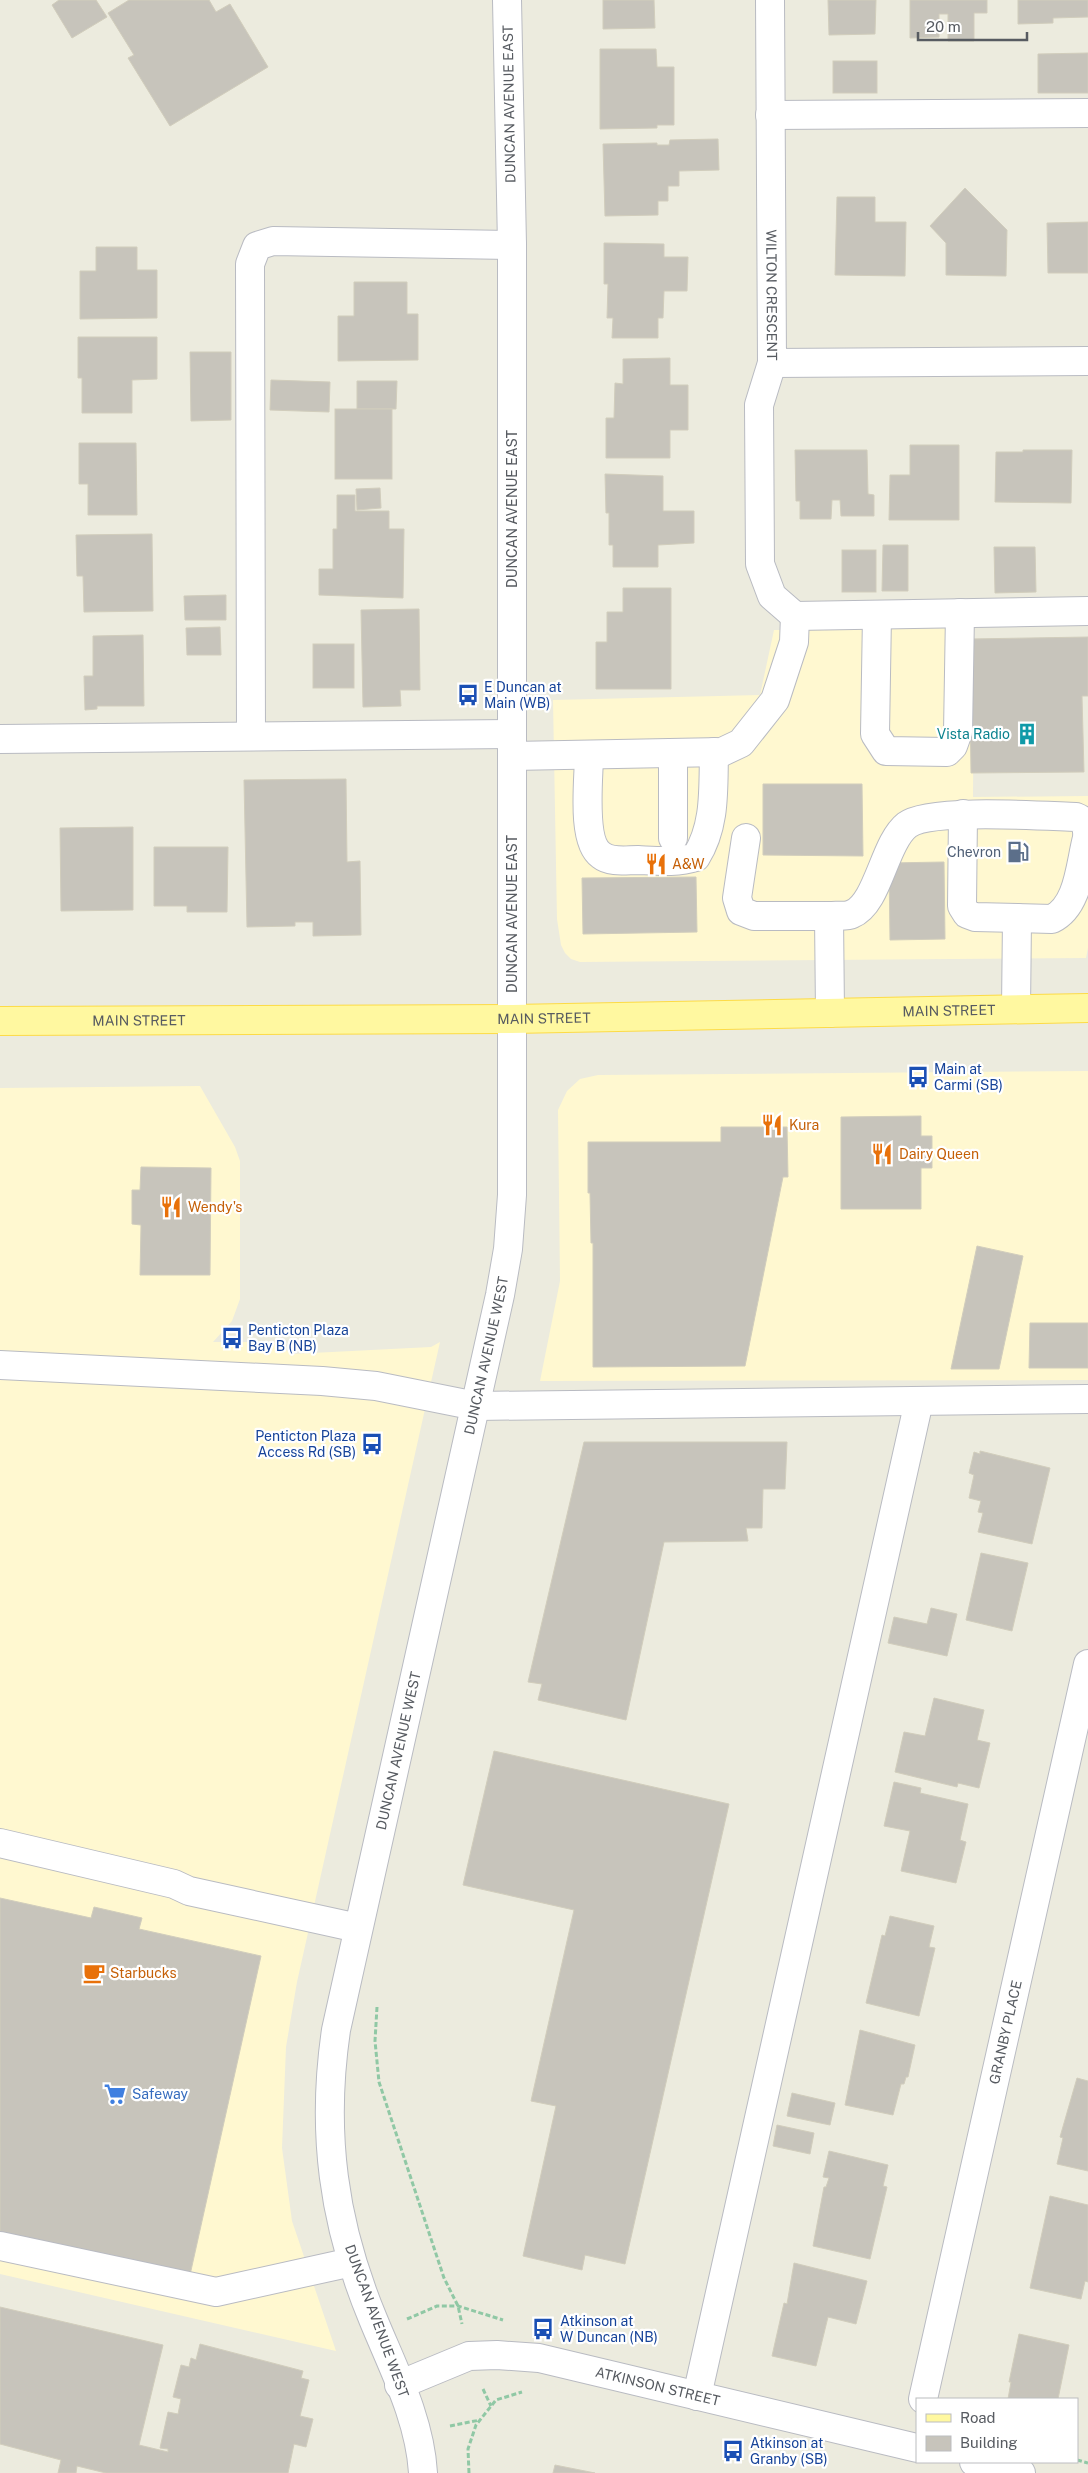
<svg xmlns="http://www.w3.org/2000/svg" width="1088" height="2473" font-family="'Public Sans',sans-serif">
	<rect width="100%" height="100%" fill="#ecebde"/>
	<!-- commercial -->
	<g fill="#fff8d0">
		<polygon points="974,628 973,797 1088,796 1088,948 1086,958 580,962 571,959 565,953 561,945 557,919 553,700 760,695 774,630"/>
		<polygon points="1088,1071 1088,1380 540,1381 560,1281 558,1110 567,1091 580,1079 598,1075"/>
		<polygon points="200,1086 235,1147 240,1161 240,1299 232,1321 213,1342 274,1342 292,1354 431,1347 440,1342 297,1982 286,2047 282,2148 292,2221 336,2351 0,2274 0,1088"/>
	</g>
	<!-- building -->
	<g fill="#c7c4bb" stroke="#d1cdbc">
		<polygon points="59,0 96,0 107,17 72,38 52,5"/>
		<polygon points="129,0 209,0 216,12 230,4 268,67 170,126 128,58 134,55 108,13"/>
		<polygon points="603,0 654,0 655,28 603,29"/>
		<polygon points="828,0 876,0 875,34 829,35"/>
		<polygon points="910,0 987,0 987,13 974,13 974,41 948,41 948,14 939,14 939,37 910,38"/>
		<polygon points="1018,0 1088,0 1088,17 1053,18 1053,23 1018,24"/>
		<polygon points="600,49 656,49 657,67 674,67 674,125 657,125 657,128 600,129"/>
		<polygon points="1088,53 1088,93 1038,93 1038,54"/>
		<rect x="833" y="61" width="44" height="32"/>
		<polygon points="718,139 719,170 679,171 679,186 668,186 668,201 658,201 658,215 605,216 603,144 657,143 657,145 669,145 670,140"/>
		<polygon points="965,188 1007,230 1006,276 946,275 946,243 930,226"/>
		<polygon points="837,197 875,197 875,222 906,222 905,276 835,275"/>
		<polygon points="1088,222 1088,273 1048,273 1047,223"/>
		<polygon points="604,243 664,244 664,257 688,257 687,291 664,291 663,318 658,318 658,338 612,338 613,318 607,318 608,284 604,284"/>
		<polygon points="96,247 137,247 137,270 157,270 157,318 80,319 80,271 96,271"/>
		<polygon points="354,282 407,282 407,314 418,314 418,360 338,361 338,316 354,316"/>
		<polygon points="78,337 157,337 157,379 132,380 132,413 82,413 82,378 78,378"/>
		<polygon points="190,352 231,352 231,420 191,421"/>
		<polygon points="670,358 670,385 688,385 688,430 670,430 670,458 606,458 606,418 614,418 615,383 623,384 623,359"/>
		<polygon points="271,380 330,382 329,412 270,410"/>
		<polygon points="357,381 397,381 396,409 357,409"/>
		<rect x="335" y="409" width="57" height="70"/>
		<polygon points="79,443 136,443 137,515 88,515 88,484 79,484"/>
		<polygon points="910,445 959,445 959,520 889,520 890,475 910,475"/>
		<polygon points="795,450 867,450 868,494 874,495 874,516 841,516 840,500 832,500 831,519 800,519 800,501 796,501"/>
		<polygon points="1023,450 1072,450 1071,503 995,502 996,452 1023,452"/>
		<polygon points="605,474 663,476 663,511 694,511 694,543 658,545 658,567 613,567 613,545 609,545 609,513 606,513"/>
		<polygon points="380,488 381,508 357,510 356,489"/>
		<polygon points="337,495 355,495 355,511 389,511 389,529 404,529 403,598 319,595 319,569 333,569 333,529 337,529"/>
		<polygon points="152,534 153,611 84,612 83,576 77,576 76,535"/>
		<polygon points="883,545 908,545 908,591 882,591"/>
		<polygon points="994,547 1035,547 1036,592 995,593"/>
		<rect x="842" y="550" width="34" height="42"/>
		<polygon points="623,588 671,588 671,689 596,689 596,642 607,642 607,612 623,612"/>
		<polygon points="226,595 226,620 185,620 184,596"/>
		<polygon points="419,609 420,690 400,690 401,706 363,707 361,610"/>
		<polygon points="220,627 221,655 187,655 186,628"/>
		<polygon points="143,635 144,706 97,706 97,709 85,710 84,676 93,676 93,636"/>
		<polygon points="1088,637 1088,696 1082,696 1084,772 971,773 969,639"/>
		<rect x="313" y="644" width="41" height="44"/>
		<polygon points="346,779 347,862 360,861 361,935 313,936 313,922 295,922 295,926 247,927 244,780"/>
		<polygon points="763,784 862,784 863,856 763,855"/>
		<polygon points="133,827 133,910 61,911 60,828"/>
		<polygon points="154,847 228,847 227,912 187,912 187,906 154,906"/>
		<polygon points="944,862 945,939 890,940 889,863"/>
		<polygon points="696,877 697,932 583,934 582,878"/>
		<polygon points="921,1116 921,1136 932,1136 932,1168 921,1168 921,1209 841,1209 841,1117"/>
		<polygon points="721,1127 787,1127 788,1177 783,1177 745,1366 593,1367 593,1243 591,1243 590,1193 588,1193 588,1142 721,1142"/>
		<polygon points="141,1167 211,1168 210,1275 140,1275 141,1225 132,1224 132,1190 140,1190"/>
		<polygon points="977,1246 1023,1256 999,1369 951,1369"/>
		<polygon points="1030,1323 1088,1323 1088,1368 1029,1368"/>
		<polygon points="584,1442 787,1442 785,1489 763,1489 762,1528 746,1528 748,1541 664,1542 626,1720 538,1700 542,1684 528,1682"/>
		<polygon points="980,1451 1050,1468 1032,1544 978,1532 983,1513 978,1512 981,1501 969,1498 974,1475 969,1473 974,1452 980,1454"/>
		<polygon points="981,1553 1028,1563 1012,1631 966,1620"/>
		<polygon points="931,1608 957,1614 947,1656 888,1643 894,1617 927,1624"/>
		<polygon points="934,1698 984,1710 977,1740 990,1743 979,1788 958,1783 957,1787 895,1772 904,1732 925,1736"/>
		<polygon points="494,1751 729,1804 625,2264 585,2255 582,2270 523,2256 556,2106 531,2101 574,1910 463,1885"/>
		<polygon points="894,1782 921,1788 920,1793 968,1804 960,1840 966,1842 956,1883 901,1871 910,1831 884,1826"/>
		<polygon points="0,1898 91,1918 94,1907 142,1918 139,1929 261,1956 190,2275 0,2232"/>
		<polygon points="890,1916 934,1926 929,1947 935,1948 919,2016 866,2003 882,1935 885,1936"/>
		<polygon points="860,2030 915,2045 908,2077 906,2077 904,2084 901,2084 893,2115 845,2105"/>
		<polygon points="1077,2078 1088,2081 1088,2171 1057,2164 1063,2138 1060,2137"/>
		<polygon points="792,2093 835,2103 830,2125 787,2116"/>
		<polygon points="777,2125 814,2133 810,2154 773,2146"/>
		<polygon points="829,2151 888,2165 883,2186 887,2187 870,2259 813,2246 824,2187 826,2187 829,2178 823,2177"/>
		<polygon points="1050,2196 1088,2205 1088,2282 1085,2281 1081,2299 1030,2288"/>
		<polygon points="794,2263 867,2281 856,2324 828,2317 816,2366 772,2356 784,2303 787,2304"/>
		<polygon points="0,2307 163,2345 139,2445 168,2452 168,2449 160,2448 168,2412 178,2414 181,2399 173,2397 181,2365 189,2367 191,2358 196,2360 200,2344 303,2371 301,2378 309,2380 300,2416 313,2419 306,2447 294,2444 288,2473 106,2473 77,2466 76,2473 58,2473 61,2460 0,2444"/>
		<polygon points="1019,2334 1069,2345 1058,2399 1008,2399 1011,2382 1009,2382"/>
		<polygon points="555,2465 595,2473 553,2473"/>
	</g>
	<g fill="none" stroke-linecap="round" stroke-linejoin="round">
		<!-- minor casing -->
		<g stroke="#b9bbc2" stroke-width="30">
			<g id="minor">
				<path id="s1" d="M770,0L772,363L1088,361"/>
				<polyline points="770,115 1088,113"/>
				<polyline points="772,363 759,405 760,564 772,596 795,616 1088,611"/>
				<polyline points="877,615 875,734 886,751 947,752 953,746 958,732 960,613"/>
				<polyline points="251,736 250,264 257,246 273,241 512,245"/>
				<polyline points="0,739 512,734"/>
				<polyline points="673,753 673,838"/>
				<path d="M589,755C589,778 581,841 601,855C611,863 626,860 638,860C658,861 677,863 696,857C716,825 713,789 714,752"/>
				<polyline points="512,756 722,752 741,743 775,700 794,642 795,616"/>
				<path d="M963,814L962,906L967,914L975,917L1052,919C1079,906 1080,864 1087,838"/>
				<polyline points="746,838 737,898 741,911 754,916 829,916 830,1013"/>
				<path d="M829,916C836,915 846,917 852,914C878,904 884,843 907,825C929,808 1045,816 1076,817C1088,822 1086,828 1088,838"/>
				<polyline points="1016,1009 1017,918"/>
				<polyline points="0,1365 322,1381 376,1386 476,1406 1088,1399"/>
				<polyline points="0,1843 174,1884 189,1891 358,1928"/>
				<polyline points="0,2246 216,2292 352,2262"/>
				<path id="s2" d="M399,2385L469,2356L497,2355L539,2358L917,2448"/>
				<polyline points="697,2396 919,1401"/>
				<path id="s3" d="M923,2399L1088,1664"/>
				<polyline points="974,2462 1021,2473"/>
				<path id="s4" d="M423,2473C420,2419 393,2368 373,2319C333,2223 321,2132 336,2030L500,1295L508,1249L512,1195V245L507,0"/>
			</g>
		</g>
		<!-- major casing -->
		<g stroke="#fddb46" stroke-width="30">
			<g id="major">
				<path id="s5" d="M0,1021L512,1019L1088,1008"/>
			</g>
		</g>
		<!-- path -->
		<g stroke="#90c8a5" stroke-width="3" stroke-dasharray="5 2.5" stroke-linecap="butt">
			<polyline points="377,2007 375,2041 379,2082 444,2278 458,2306 462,2324"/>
			<polyline points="407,2319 437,2306 458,2306 503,2320"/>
			<polyline points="483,2389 491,2406"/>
			<polyline points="450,2426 480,2420"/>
			<polyline points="1077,2460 1088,2463"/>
			<polyline points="469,2473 468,2449 476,2425 496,2400 522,2392"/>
		</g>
		<!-- minor -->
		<use href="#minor" stroke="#fff" stroke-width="28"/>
		<!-- major -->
		<use href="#major" stroke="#fff8a0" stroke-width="28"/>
	</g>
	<!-- icons -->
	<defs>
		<g id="bus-bare" transform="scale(1.725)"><path d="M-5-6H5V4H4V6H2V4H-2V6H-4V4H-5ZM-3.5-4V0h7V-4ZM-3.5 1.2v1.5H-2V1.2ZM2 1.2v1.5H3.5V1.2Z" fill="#1a4fb4" stroke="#fff" stroke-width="2.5" paint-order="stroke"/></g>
		<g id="building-bare" transform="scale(1.725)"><path d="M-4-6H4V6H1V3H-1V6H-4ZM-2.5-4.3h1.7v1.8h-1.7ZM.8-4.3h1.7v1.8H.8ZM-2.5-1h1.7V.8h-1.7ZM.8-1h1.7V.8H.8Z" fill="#0f9aa8" stroke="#fff" stroke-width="2.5" paint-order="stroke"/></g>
		<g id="fuel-bare" transform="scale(1.725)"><path d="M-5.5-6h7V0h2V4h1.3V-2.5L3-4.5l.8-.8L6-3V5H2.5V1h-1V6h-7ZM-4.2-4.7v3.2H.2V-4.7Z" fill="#5c6f8a" stroke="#fff" stroke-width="2.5" paint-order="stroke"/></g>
		<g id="restaurant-bare" transform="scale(1.725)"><path d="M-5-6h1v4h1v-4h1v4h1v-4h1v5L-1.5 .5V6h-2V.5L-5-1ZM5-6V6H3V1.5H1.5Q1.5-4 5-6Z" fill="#e8710a" stroke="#fff" stroke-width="2.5" paint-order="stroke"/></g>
		<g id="cafe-bare" transform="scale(1.725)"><path d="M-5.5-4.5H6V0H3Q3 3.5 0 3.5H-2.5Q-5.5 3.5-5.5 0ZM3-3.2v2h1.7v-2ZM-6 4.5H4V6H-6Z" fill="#e8710a" stroke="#fff" stroke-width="2.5" paint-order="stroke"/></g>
		<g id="supermarket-bare" transform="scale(1.725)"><path d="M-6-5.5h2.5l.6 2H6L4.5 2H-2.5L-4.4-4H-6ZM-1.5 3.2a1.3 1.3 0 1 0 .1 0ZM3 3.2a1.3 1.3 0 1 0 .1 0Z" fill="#3f7fe0" stroke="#fff" stroke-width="2.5" paint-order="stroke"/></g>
	</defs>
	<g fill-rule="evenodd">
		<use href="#bus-bare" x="468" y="695"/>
		<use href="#building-bare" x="1027" y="734"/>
		<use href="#fuel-bare" x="1018" y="852"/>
		<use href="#restaurant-bare" x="656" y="864"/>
		<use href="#bus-bare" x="918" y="1077"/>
		<use href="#restaurant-bare" x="772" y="1125"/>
		<use href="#restaurant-bare" x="882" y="1154"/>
		<use href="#restaurant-bare" x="171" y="1207"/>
		<use href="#bus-bare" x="232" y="1338"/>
		<use href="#bus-bare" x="372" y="1444"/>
		<use href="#cafe-bare" x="94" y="1973"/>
		<use href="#supermarket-bare" x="115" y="2094"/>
		<use href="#bus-bare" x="543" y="2329"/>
		<use href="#bus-bare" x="733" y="2451"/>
	</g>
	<g text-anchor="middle" stroke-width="4.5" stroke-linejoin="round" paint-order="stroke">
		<!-- street labels -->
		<g font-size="14" fill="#575b61" stroke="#fff">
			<text transform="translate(509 104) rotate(-91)" y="5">DUNCAN AVENUE EAST</text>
			<text dy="5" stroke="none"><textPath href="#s1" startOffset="295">WILTON CRESCENT</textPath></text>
			<text transform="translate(512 509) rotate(-90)" y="5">DUNCAN AVENUE EAST</text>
			<text transform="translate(512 914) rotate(-90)" y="5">DUNCAN AVENUE EAST</text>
			<text dy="5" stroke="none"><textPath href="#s5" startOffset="949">MAIN STREET</textPath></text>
			<text dy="5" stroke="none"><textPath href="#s5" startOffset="544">MAIN STREET</textPath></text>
			<text dy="5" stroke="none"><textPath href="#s5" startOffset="139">MAIN STREET</textPath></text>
			<text dy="5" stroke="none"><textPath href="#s4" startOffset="1149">DUNCAN AVENUE WEST</textPath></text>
			<text dy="5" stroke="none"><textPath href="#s4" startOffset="744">DUNCAN AVENUE WEST</textPath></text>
			<text dy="5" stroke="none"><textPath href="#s3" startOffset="376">GRANBY PLACE</textPath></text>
			<text transform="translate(377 2321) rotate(70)" y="5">DUNCAN AVENUE WEST</text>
			<text dy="5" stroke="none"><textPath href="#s2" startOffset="268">ATKINSON STREET</textPath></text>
		</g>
		<!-- transit labels -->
		<g font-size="14" fill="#164399" stroke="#fff" text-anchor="start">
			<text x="484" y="692">E Duncan at<tspan x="484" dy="16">Main (WB)</tspan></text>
			<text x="934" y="1074">Main at<tspan x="934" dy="16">Carmi (SB)</tspan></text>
			<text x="248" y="1335">Penticton Plaza<tspan x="248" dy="16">Bay B (NB)</tspan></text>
			<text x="356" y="1441" text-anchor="end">Penticton Plaza<tspan x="356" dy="16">Access Rd (SB)</tspan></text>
			<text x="560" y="2326">Atkinson at<tspan x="560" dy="16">W Duncan (NB)</tspan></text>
			<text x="750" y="2448">Atkinson at<tspan x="750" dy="16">Granby (SB)</tspan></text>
		</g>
		<!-- culture labels -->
		<g font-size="14" fill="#0d838f" stroke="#fff" text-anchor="end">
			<text x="1010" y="739">Vista Radio</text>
		</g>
		<!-- service labels -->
		<g font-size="14" fill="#4e5e75" stroke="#fff" text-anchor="end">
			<text x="1001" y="857">Chevron</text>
		</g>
		<!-- food labels -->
		<g font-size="14" fill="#c56008" stroke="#fff" text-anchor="start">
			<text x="672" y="869">A&amp;W</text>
			<text x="789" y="1130">Kura</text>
			<text x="899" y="1159">Dairy Queen</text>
			<text x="188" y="1212">Wendy's</text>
			<text x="110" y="1978">Starbucks</text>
		</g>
		<!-- shop labels -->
		<g font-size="14" fill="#366cbe" stroke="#fff" text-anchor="start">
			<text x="132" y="2099">Safeway</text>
		</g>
	</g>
	<!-- legend -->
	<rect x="916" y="2398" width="162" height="65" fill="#ffffff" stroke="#bcbdc0"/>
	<rect x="926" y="2414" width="25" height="8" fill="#fff8a0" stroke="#bcbdc0"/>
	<text x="960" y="2423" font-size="15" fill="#575b61">Road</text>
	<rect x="926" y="2436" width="25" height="15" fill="#c7c4bb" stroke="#bcbdc0"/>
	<text x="960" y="2448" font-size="15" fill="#575b61">Building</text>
	<!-- scale -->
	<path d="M918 32v8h109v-8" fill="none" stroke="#575b61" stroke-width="2.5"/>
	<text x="926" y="32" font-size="15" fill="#575b61" stroke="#ffffff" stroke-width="4" paint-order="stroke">20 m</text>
</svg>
